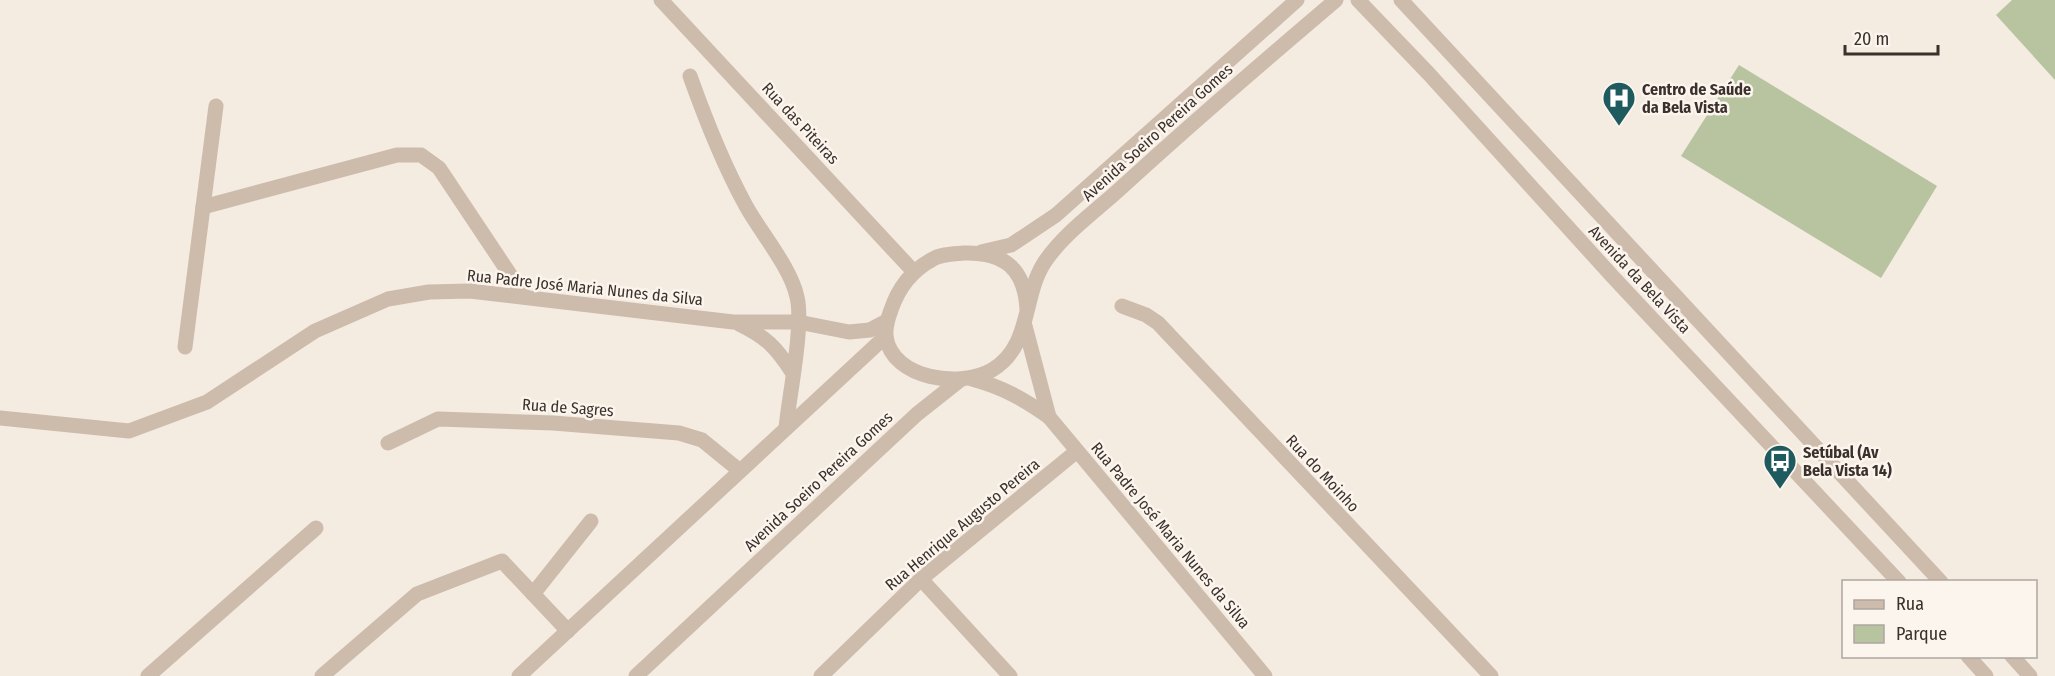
<svg xmlns="http://www.w3.org/2000/svg" width="2055" height="676" font-family="'Fira Sans Condensed',sans-serif">
	<rect width="100%" height="100%" fill="#f4ebe1"/>
	<!-- green -->
	<g fill="#b8c4a0">
		<polygon points="2012,0 2055,0 2055,80 1996,15"/>
		<polygon points="1739,65 1937,186 1881,278 1681,156"/>
	</g>
	<g fill="none" stroke-linecap="round" stroke-linejoin="round">
		<!-- minor -->
		<g stroke="#cdbbac" stroke-width="15">
			<polyline points="661,0 914,272"/>
			<polyline points="1358,0 1429,74 1613,277 1899,582"/>
			<polyline points="1401,0 1941,582"/>
			<path d="M690,76C706,121 723,164 746,206C761,233 791,268 797,297C804,325 789,396 786,428"/>
			<polyline points="203,207 397,155 421,155 439,168 525,297"/>
			<polyline points="981,252 1011,245 1056,215 1297,0"/>
			<polyline points="1122,306 1146,315 1158,323 1491,676"/>
			<path d="M1027,310C1025,269 1005,252 964,253C954,254 941,254 933,259C912,270 898,289 891,310C888,318 885,328 886,337C893,380 961,388 992,370C1032,346 1022,298 1044,263C1063,234 1096,211 1122,187C1192,123 1264,61 1336,0"/>
			<path d="M739,324C766,337 776,347 792,372"/>
			<polyline points="1025,326 1049,417"/>
			<polyline points="185,347 216,106"/>
			<path d="M972,379C1002,387 1024,399 1049,417L1265,676"/>
			<polyline points="0,418 129,431 207,402 315,331 388,299 429,292 470,291 733,322 798,322 849,332 870,330 887,321"/>
			<polyline points="388,443 438,419 553,423 679,433 702,440 740,471"/>
			<polyline points="921,579 1010,676"/>
			<polyline points="533,594 591,521"/>
			<polyline points="1968,656 1986,676"/>
			<polyline points="2012,656 2030,676"/>
			<polyline points="148,676 316,528"/>
			<polyline points="322,676 417,594 502,561 568,631"/>
			<polyline points="519,676 886,336"/>
			<polyline points="636,676 917,414 960,380"/>
			<polyline points="821,676 921,579 1077,451"/>
		</g>
	</g>
	<!-- icons -->
	<defs>
		<g id="hospital-pin" transform="scale(1.725)"><path d="M0 17L-7.5 6A9.5 9.5 0 1 1 7.5 6Z" fill="#1f5a5e" stroke="#fbf5ee"/><path d="M-5-5h3v3.5h4V-5h3V5h-3V1.5h-4V5h-3Z" fill="#fff"/></g>
		<g id="bus-pin" transform="scale(1.725)"><path d="M0 17L-7.5 6A9.5 9.5 0 1 1 7.5 6Z" fill="#1f5a5e" stroke="#fbf5ee"/><path d="M-5-6H5V4H4V6H2V4H-2V6H-4V4H-5ZM-3.5-4V0h7V-4ZM-3.5 1.2v1.5H-2V1.2ZM2 1.2v1.5H3.5V1.2Z" fill="#fff"/></g>
	</defs>
	<g fill-rule="evenodd">
		<use href="#hospital-pin" x="1619" y="98"/>
		<use href="#bus-pin" x="1780" y="461"/>
	</g>
	<g text-anchor="middle" stroke-width="5" stroke-linejoin="round" paint-order="stroke">
		<!-- poi labels -->
		<g font-size="16" font-weight="bold" fill="#3b302b" stroke="#fbf5ee" text-anchor="start">
			<text x="1642" y="95">Centro de Saúde<tspan x="1642" dy="18">da Bela Vista</tspan></text>
			<text x="1803" y="458">Setúbal (Av<tspan x="1803" dy="18">Bela Vista 14)</tspan></text>
		</g>
		<!-- street labels -->
		<g font-size="16" fill="#3b302b" stroke="#fbf5ee">
			<text transform="translate(801 123) rotate(47)" y="6">Rua das Piteiras</text>
			<text transform="translate(1157 132) rotate(-42)" y="6">Avenida Soeiro Pereira Gomes</text>
			<text transform="translate(1640 279) rotate(47)" y="6">Avenida da Bela Vista</text>
			<text transform="translate(585 287) rotate(6)" y="6">Rua Padre José Maria Nunes da Silva</text>
			<text transform="translate(568 407) rotate(4)" y="6">Rua de Sagres</text>
			<text transform="translate(1323 473) rotate(47)" y="6">Rua do Moinho</text>
			<text transform="translate(818 481) rotate(-43)" y="6">Avenida Soeiro Pereira Gomes</text>
			<text transform="translate(962 524) rotate(-40)" y="6">Rua Henrique Augusto Pereira</text>
			<text transform="translate(1171 535) rotate(50)" y="6">Rua Padre José Maria Nunes da Silva</text>
		</g>
	</g>
	<!-- legend -->
	<rect x="1842" y="580" width="195" height="78" fill="#fbf5ee" stroke="#aea6a0" stroke-width="1.5"/>
	<rect x="1854" y="600" width="30" height="9" fill="#cdbbac" stroke="#aea6a0" stroke-width="1.5"/>
	<text x="1896" y="610" font-size="18" fill="#3b302b">Rua</text>
	<rect x="1854" y="625" width="30" height="18" fill="#b8c4a0" stroke="#aea6a0" stroke-width="1.5"/>
	<text x="1896" y="640" font-size="18" fill="#3b302b">Parque</text>
	<!-- scale -->
	<path d="M1845 45v9h93v-9" fill="none" stroke="#3b302b" stroke-width="3"/>
	<text x="1854" y="45" font-size="18" fill="#3b302b" stroke="#fbf5ee" stroke-width="4.5" paint-order="stroke">20 m</text>
</svg>
